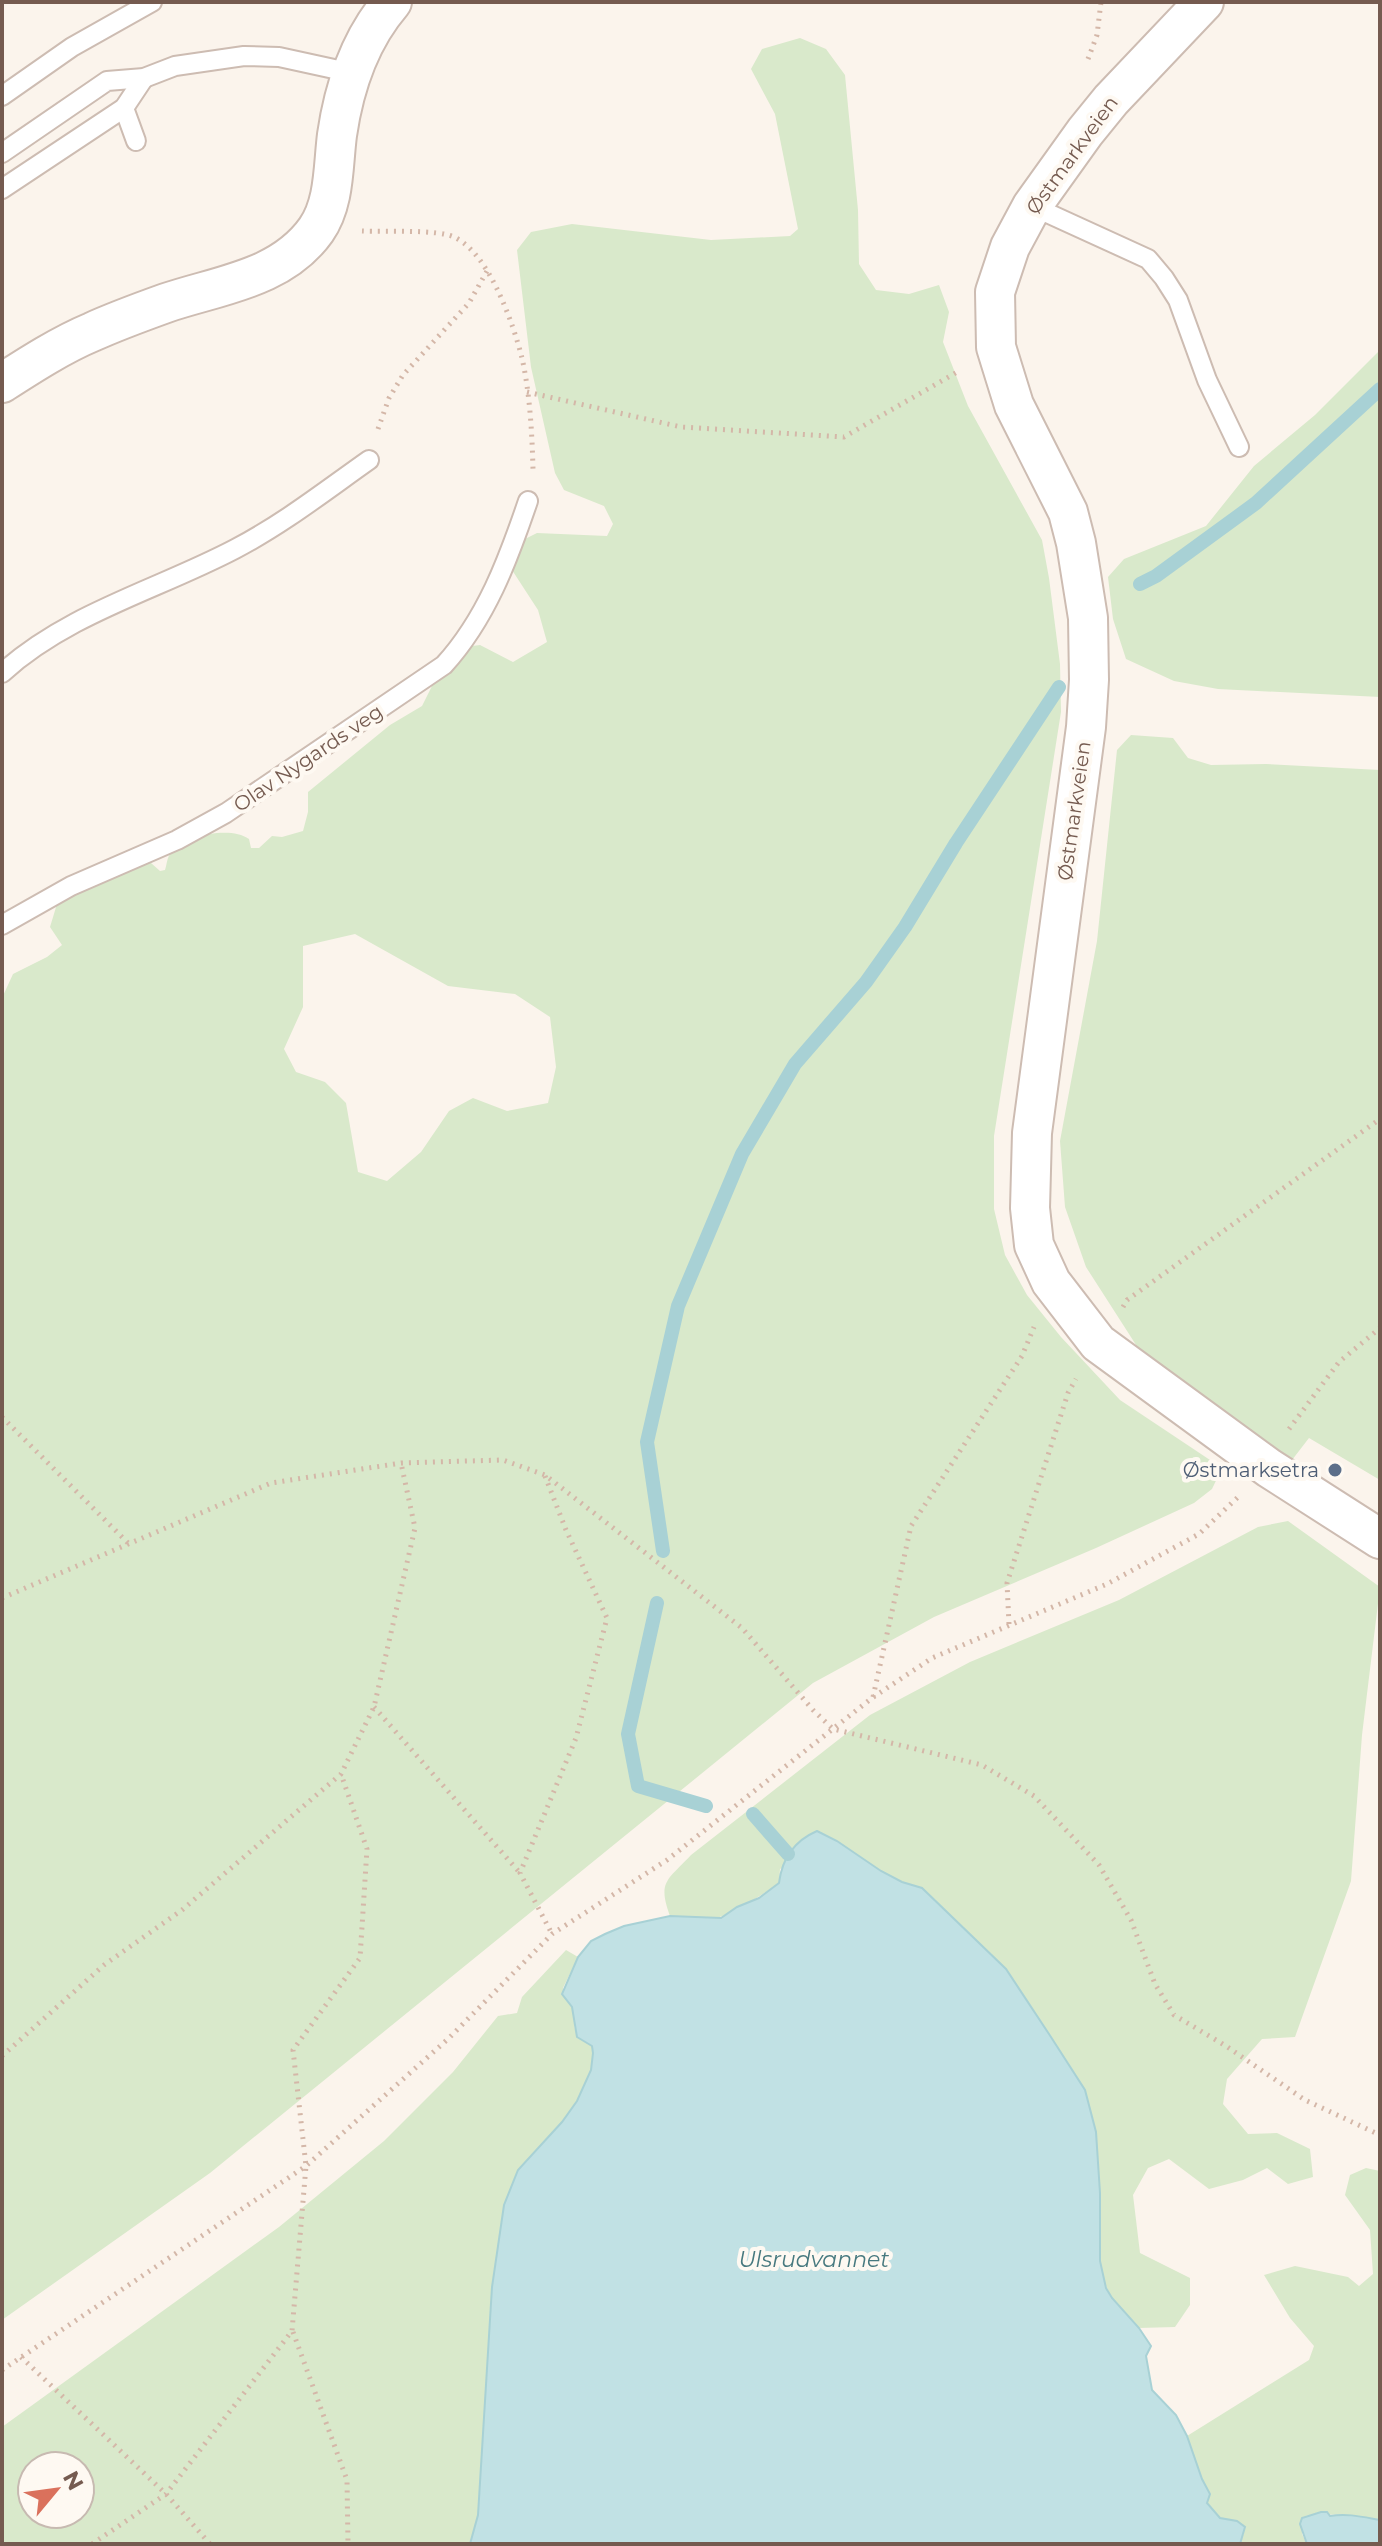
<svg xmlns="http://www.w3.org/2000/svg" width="1382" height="2546" font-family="Montserrat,sans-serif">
	<rect width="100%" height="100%" fill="#fbf4ec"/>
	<!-- green -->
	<g fill="#d9e9cb" fill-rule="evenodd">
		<path d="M800,38L826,49L845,75L858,210L859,264L876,290L909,294L939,285L949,312L943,342L968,406L1042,540L1049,578L1060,664L1061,712L994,1136V1209L1005,1255L1027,1295L1061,1337L1120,1400L1222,1468L1212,1489L1194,1503L1096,1548L934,1617L813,1683L210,2173L2,2320V998L13,974L47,957L62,945L50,927L60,894L104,883L130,862L151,863L160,871L165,870C167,864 167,857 171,853C187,835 230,826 249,839L251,848H259L272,836L282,837L303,831L308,812V792L390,725L422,706L439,672L457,648L480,645L513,662L547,642L538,610L512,570L515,544L537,533L607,536L613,524L604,506L564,490L555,473L531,367L517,250L531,232L572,224L711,240L790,236L798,229L775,114L751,69L762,49ZM355,934L448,986L515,994L550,1017L556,1067L548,1103L507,1111L473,1098L449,1111L421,1152L387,1181L358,1172L346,1103L325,1082L296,1072L284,1049L303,1007V946Z"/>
		<polygon points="1380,350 1380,697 1218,689 1174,681 1126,659 1113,619 1108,577 1124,559 1206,526 1254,466 1315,415"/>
		<polygon points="1131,735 1173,738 1188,758 1211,765 1266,764 1380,770 1380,1480 1309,1438 1292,1460 1192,1395 1138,1348 1086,1267 1065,1207 1060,1141 1097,941 1117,750"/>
		<path d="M1288,1521L1380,1587L1362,1735L1351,1881L1295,2037L1262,2039L1227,2079L1223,2104L1248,2134L1277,2133L1310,2149L1313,2177L1288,2184L1267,2168L1243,2180L1209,2189L1169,2159L1148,2168L1133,2195L1140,2253L1190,2278V2305L1175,2327L1139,2328L1112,2298L1103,2280L1100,2261V2193L1096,2133L1085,2090L1006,1969L922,1888L902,1882L881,1871L837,1841L780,1869L779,1883C769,1891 727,1917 716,1918C701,1919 685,1917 670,1916C657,1881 668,1880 691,1855L870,1715L970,1662L1119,1600L1258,1527Z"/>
		<path d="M566,1950L578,1957L563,1988C567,1996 572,2004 573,2013C576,2032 572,2036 592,2045L593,2053L591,2070L577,2101L562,2122L518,2170L492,2287L478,2515L470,2544H2V2427L279,2227L384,2141L453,2072L498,2016L517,2013L522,1997ZM32,2466H80V2514H32Z"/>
		<path d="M1366,2168L1380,2171V2520C1354,2515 1330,2513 1305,2516L1302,2534L1307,2544H1240L1244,2533L1237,2521L1220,2518L1207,2502L1210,2494L1202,2479L1187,2436L1309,2360L1314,2346L1290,2318L1264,2275L1295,2266L1348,2277L1359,2286L1373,2274L1370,2230L1345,2195L1350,2175Z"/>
	</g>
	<!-- water -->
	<g fill="#c1e1e4" stroke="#a8d1d5" stroke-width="2">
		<path d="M817,1831L837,1841L881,1871L902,1882L922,1888L1006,1969L1049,2034L1085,2090L1096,2132L1100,2193V2261L1106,2288L1112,2298L1139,2328L1151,2346L1146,2356L1152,2390L1176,2415L1187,2436L1202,2479L1210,2494L1207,2503L1220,2518L1237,2521L1245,2527L1240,2544H470L478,2515L492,2287L504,2205L518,2170L562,2122L577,2101L591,2070L593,2053L592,2046L577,2037L572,2007L562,1994L578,1957L591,1941L605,1934L624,1926L670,1916L721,1918L737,1907L759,1898L779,1883C782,1858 794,1841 817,1831Z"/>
		<path d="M1321,2512H1327L1330,2516C1347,2513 1363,2517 1380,2520V2544H1307L1300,2524L1302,2518Z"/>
	</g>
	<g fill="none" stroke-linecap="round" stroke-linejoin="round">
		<!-- stream -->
		<g stroke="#a8d1d5" stroke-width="14">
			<polyline points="1140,584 1156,576 1256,503 1380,389"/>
			<polyline points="663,1551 647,1442 678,1306 742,1154 795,1064 866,982 905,927 956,843 1059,687"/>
			<polyline points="657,1603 628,1734 638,1786 706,1806"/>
			<polyline points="753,1814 788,1854"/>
		</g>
		<!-- lane casing -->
		<g stroke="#cdbcb2" stroke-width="22">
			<g id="lane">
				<polyline points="2,96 72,47 152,2"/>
				<polyline points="124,108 136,141"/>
				<polyline points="2,153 107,81 144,78 175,66 244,56 279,57 334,69 350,75"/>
				<polyline points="2,189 124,108 144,78"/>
				<polyline points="1032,206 1148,259 1164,278 1178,300 1207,380 1239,447"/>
				<path d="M2,673C68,613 157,590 235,549C283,524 325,491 369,460"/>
				<path d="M2,925L71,886L177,840L226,813L444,665C486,619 508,560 528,501"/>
			</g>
		</g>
		<!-- street casing -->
		<g stroke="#cdbcb2" stroke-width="42">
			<g id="street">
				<polyline points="1204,2 1111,100 1085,132 1032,206 1010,247 995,292 996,347 1014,405 1068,512 1076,543 1088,618 1089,680 1086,727 1032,1133 1030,1208 1034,1245 1051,1282 1098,1343 1269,1468 1380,1539"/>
				<path d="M2,383C30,365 61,345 92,332C116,321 141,312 166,303C219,285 281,279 316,230C335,203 333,166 337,135C344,87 360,39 392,2"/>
			</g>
		</g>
		<!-- path -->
		<g stroke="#d4b7a8" stroke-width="5" stroke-dasharray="2 6" stroke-linecap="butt">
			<polyline points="1088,59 1097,35 1101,2"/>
			<path d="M362,231C384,232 437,229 454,237C489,253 513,323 522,358C530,394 532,433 533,469"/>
			<polyline points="527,392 681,427 844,437 959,371"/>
			<polyline points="378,429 389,398 403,375 469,303 487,271"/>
			<polyline points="1123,1307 1127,1300 1380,1119"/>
			<polyline points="2,1417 129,1544"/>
			<polyline points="1289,1429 1339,1362 1380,1328"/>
			<polyline points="545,1476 566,1530 607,1618 576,1738 520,1873 552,1934"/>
			<polyline points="2,1598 271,1483 401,1463 503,1460 545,1475 742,1628 813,1710 833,1729 982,1765 1034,1796 1099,1865 1131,1920 1155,1984 1174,2015 1226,2046 1305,2100 1380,2135"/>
			<polyline points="1009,1624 1007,1583 1068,1393 1076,1379"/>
			<polyline points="873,1697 911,1526 1022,1356 1034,1327"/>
			<polyline points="374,1707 520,1873"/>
			<polyline points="2,2056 104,1965 182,1910 341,1774 374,1707 415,1528 401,1463"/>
			<polyline points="293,2332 347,2480 348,2544"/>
			<polyline points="21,2357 166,2494 210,2544"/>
			<polyline points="2,2370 306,2166 449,2038 552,1934 667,1860 872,1698 932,1658 1107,1584 1199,1534 1238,1497"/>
			<polyline points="92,2544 166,2494 292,2331 306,2166 293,2050 360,1958 367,1849 341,1774"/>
		</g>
		<!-- lane -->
		<use href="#lane" stroke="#fff" stroke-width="18"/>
		<!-- street -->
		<use href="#street" stroke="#fff" stroke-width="38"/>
	</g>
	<!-- markers -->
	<circle fill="#5c6f8a" stroke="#fef9f2" stroke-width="3" cx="1335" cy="1470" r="8"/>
	<g text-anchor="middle" stroke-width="8" stroke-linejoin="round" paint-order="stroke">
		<!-- street labels -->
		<g font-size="20" fill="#755b50" stroke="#fef9f2">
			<text transform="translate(1072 155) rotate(-54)" y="7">Østmarkveien</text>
			<text transform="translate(308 758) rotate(-34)" y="7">Olav Nygards veg</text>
			<text transform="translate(1074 811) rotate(-82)" y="7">Østmarkveien</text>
		</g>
		<!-- service labels -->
		<g font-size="20" fill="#4e5e75" stroke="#fef9f2" text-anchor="end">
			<text x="1319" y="1477">Østmarksetra</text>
		</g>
		<!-- water labels -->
		<g font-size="22" font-style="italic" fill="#47797f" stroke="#fef9f2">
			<text x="814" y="2267">Ulsrudvannet</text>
		</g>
	</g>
	<!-- border -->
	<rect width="1382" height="2546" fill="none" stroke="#755b50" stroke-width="8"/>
	<!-- north arrow -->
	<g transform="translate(56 2490) rotate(61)"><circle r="38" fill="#fef9f2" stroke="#c7bab1" stroke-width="2"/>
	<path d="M0-6L14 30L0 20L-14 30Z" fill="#da715c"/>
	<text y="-12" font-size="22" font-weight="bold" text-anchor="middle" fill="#755b50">N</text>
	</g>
</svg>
